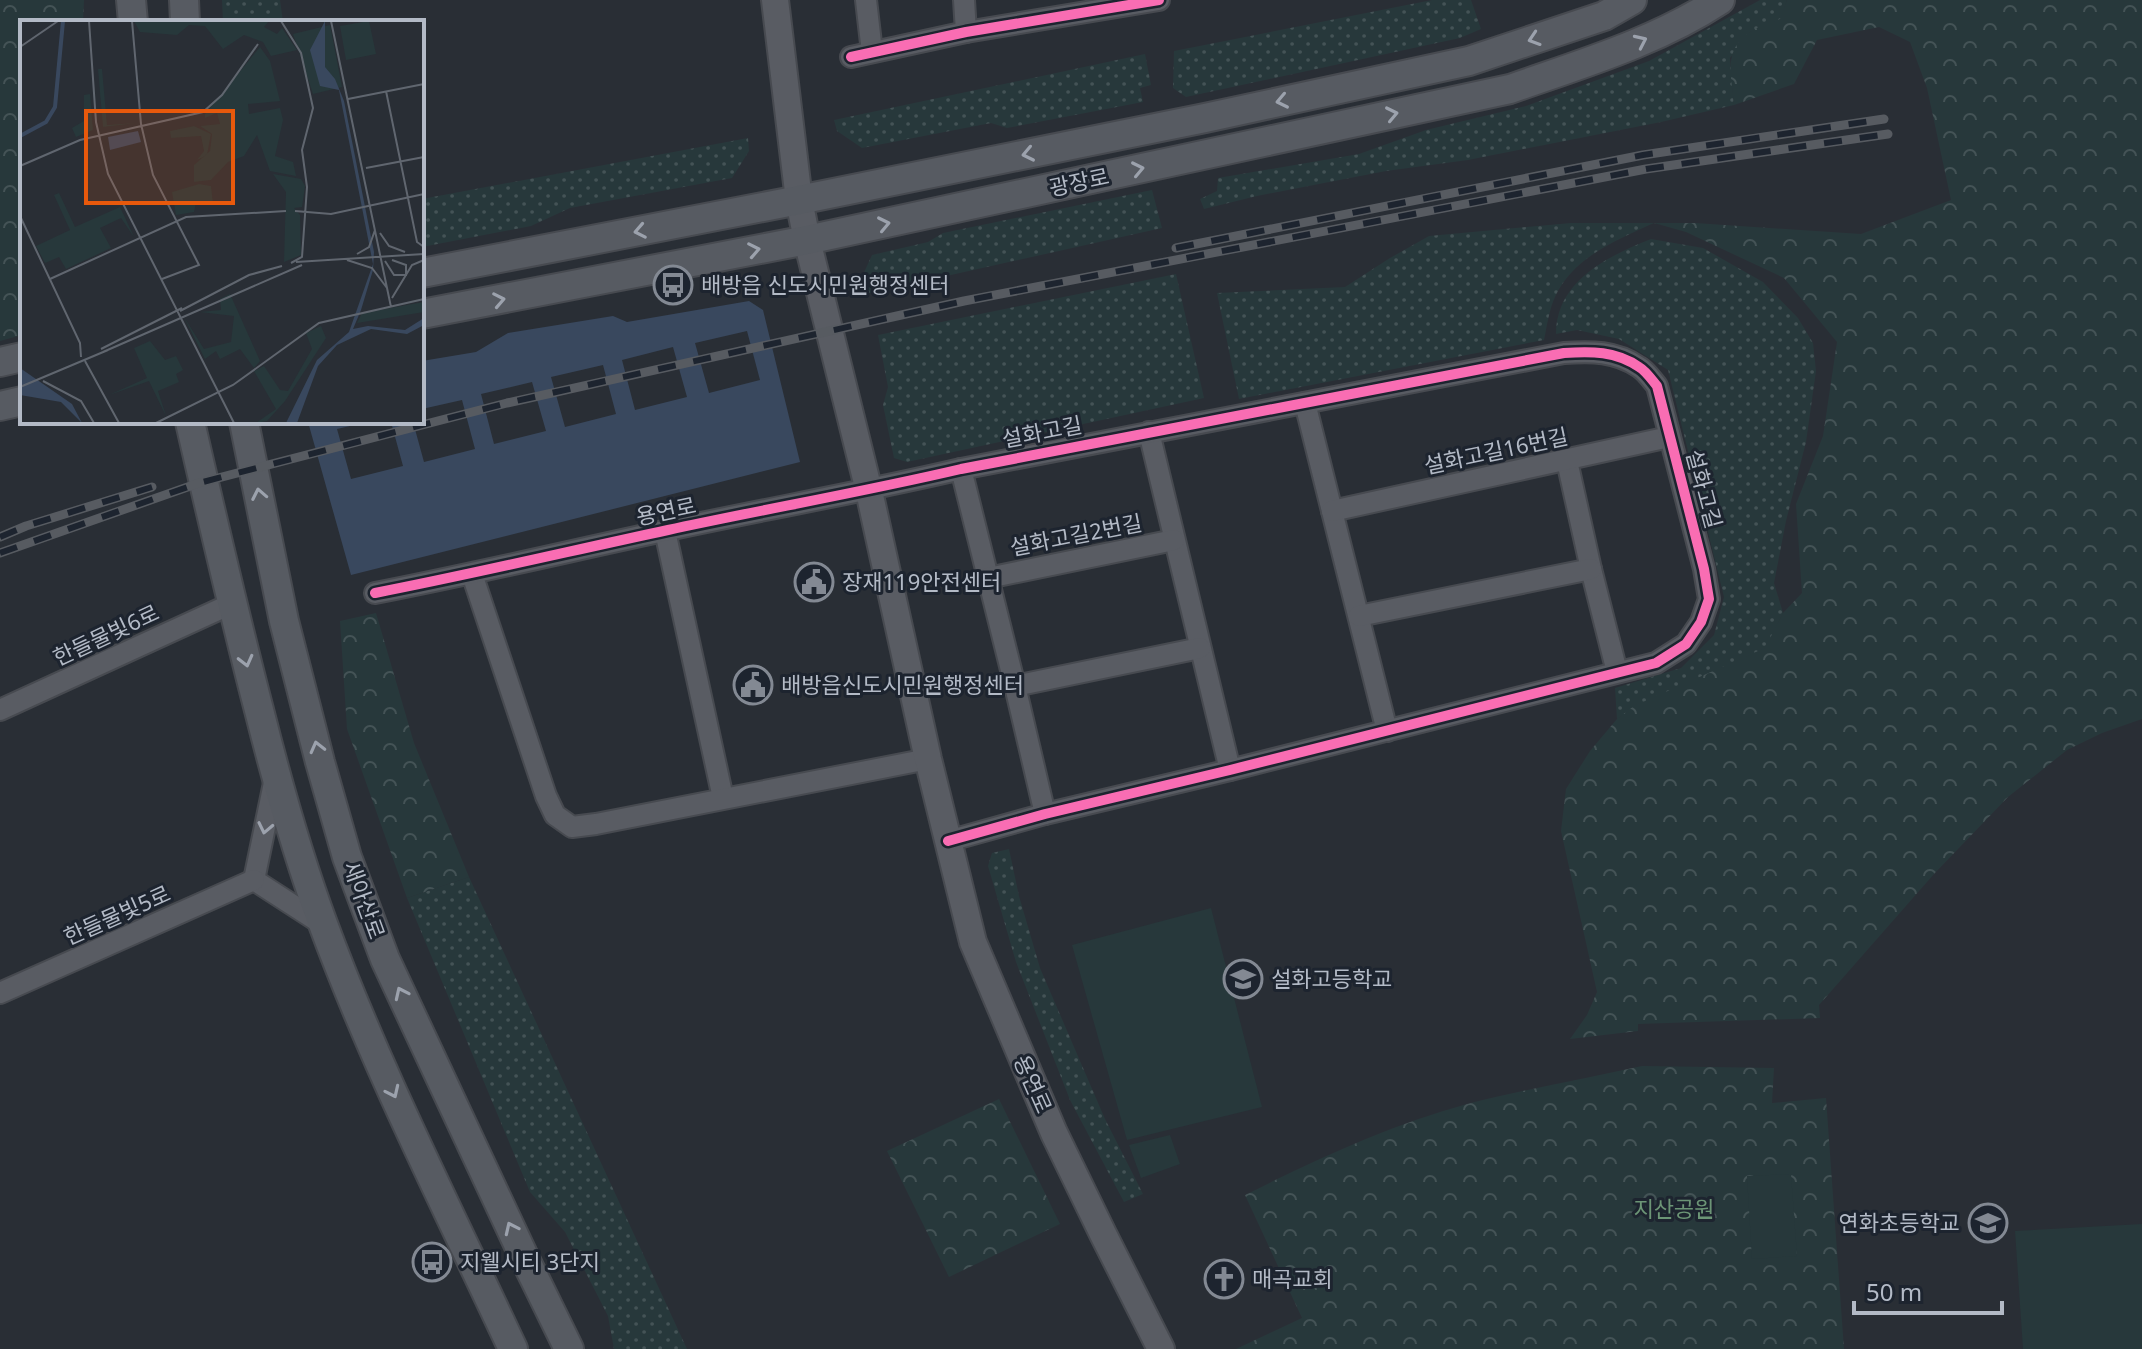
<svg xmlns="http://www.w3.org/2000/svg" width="2142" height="1349" font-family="'Noto Sans','Noto Sans KR',sans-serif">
	<defs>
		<pattern id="grass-dots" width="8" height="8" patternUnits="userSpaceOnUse" patternTransform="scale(2)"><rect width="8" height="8" fill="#27383b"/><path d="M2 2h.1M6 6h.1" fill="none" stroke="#445356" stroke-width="1.8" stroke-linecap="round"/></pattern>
		<pattern id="forest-crowns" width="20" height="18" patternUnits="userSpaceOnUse" patternTransform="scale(2)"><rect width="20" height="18" fill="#27383b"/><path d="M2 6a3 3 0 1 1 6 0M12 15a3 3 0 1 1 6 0" fill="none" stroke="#445356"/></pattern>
	</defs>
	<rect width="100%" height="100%" fill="#292e35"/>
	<!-- grass -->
	<g fill="url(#grass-dots)">
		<polygon points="222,0 280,0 283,22 223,22"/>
		<polygon points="1432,0 1471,0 1481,29 1460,38 1186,97 1173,88 1174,51"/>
		<polygon points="1760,0 1787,0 1781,19 1750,32 1730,58 1734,105 1661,122 1468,160 1386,171 1257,196 1204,209 1200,199 1217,191 1218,178 1359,154 1426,130 1526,106 1649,61"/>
		<polygon points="1145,54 1151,85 1140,88 1143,102 1007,128 991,123 862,148 837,131 834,120"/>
		<polygon points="748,138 749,151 732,178 570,208 531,226 422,247 422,199"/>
		<polygon points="1152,190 1162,228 866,294 861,279 872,255 928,242 943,233"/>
		<path d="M1571,223H1654C1617,240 1573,257 1555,297C1549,310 1547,326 1544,340L1239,399L1217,293L1345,287L1390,258L1429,236Z"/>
		<path d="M1651,239L1703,248L1763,282L1798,318L1813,343L1816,371L1806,442L1786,521L1774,583L1783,613L1766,648L1638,705L1617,719L1615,688L1681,668L1714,635L1724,597L1668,370L1619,339L1577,330L1556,334C1556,281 1608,256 1651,239Z"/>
		<polygon points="1176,274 1204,398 907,462 894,458 883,405 888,387 878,335"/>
		<polygon points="1009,849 1019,896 1040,968 1105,1119 1143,1194 1124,1202 1070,1100 1016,962 988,866 992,853"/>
		<polygon points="469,877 687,1349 614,1349 608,1316 565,1232 530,1192 407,898"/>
	</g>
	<!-- forest -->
	<g fill="url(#forest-crowns)">
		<polygon points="0,0 84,0 83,22 22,22 22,335 0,341"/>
		<path d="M1787,0H2142V719L2102,733L2067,750L2008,797L1934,874L1819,1005L1820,1018L1638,1024V1031L1570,1039L1587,1015L1597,992L1561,831L1566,789L1590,751L1617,719L1634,706L1765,648L1783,613L1802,593L1796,504L1823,436L1837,342L1784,278L1686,232L1654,223H1695L1861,234L1951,200L1927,88L1910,42L1879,27L1817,40L1794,84L1734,105C1732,78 1722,50 1750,32C1758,26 1771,23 1780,19Z"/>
		<polygon points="376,613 414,743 469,877 407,898 347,729 340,621"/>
		<path d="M1642,1066L1774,1068L1772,1103L1826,1098L1844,1349H1236L1302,1318L1245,1195C1317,1159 1390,1125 1467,1104C1525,1089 1584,1079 1642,1066Z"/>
		<polygon points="999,1099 1060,1224 949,1277 887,1151"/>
	</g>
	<!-- garden -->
	<g fill="#27383b">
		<polygon points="1211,908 1262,1107 1127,1140 1072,945"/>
		<polygon points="1170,1135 1180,1164 1141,1178 1129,1145"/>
		<polygon points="1791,1174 1797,1256 1752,1259 1747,1176"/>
		<polygon points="2142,1224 2142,1349 2023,1349 2015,1231"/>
	</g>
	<!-- water -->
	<path fill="#39485e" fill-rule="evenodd" d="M749,301L763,310L800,462L351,575L308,422H367L337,429L351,479L403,466L391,422H413L424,462L475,449L462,400L422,409V361L476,352L508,333L613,316L627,322ZM747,331L760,380L709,393L695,343ZM673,347L687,397L635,410L622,360ZM603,365L616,414L565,427L551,377ZM532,382L546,431L494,444L481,394Z"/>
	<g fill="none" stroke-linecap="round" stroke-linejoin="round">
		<!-- minor casing -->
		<g stroke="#474a50" stroke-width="24">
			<g id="minor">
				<polyline points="866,0 872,52"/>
				<polyline points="964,0 966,32"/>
				<polyline points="851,57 966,32 1159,0"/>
				<polyline points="1305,403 1387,731"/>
				<polyline points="1149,432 1230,770"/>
				<polyline points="1567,461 1591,569 1617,672"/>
				<polyline points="961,469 1015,686 1045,814"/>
				<polyline points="1332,511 1669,437"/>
				<polyline points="665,531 723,798"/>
				<polyline points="472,574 546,796 555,815 572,827 596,824 928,759"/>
				<polyline points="988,578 1174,540"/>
				<path d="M375,593C473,574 570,551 668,530C765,509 863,492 961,469L1564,353C1591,351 1616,351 1639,367C1646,371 1652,380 1657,386L1704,569L1709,599L1701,622L1686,644L1656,663L1230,770L1045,814L948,841"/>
				<polyline points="1359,616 1591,569"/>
				<polyline points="1015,686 1200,648"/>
				<polyline points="0,710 231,604"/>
				<polyline points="254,880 275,778"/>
				<polyline points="254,880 322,924"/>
				<polyline points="0,993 254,880"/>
			</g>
		</g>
		<!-- tertiary casing -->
		<g stroke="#474a50" stroke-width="30">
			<polyline id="tertiary" points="775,0 799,200 807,240 869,491 928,759 973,942 1054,1133 1103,1234 1161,1349"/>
		</g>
		<!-- secondary casing -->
		<g stroke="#474a50" stroke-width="32">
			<g id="secondary">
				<polyline points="131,0 133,22"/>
				<polyline points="184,0 185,22"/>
				<polyline points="422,273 799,200 1205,118 1469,61 1604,16 1632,0"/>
				<path d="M422,314L807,240L1510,89C1581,64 1656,42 1720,0"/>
				<polyline points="0,362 22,357"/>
				<polyline points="0,406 22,401"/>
				<path d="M190,422C212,518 234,614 259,710C277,782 297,854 323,924C377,1070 448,1209 513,1349"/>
				<polyline points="244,422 284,621 320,762 347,857 385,959 526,1261 569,1349"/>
			</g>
		</g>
		<!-- minor -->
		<use href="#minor" stroke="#595c63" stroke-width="20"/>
		<!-- tertiary -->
		<use href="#tertiary" stroke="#595c63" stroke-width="26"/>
		<!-- secondary -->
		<use href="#secondary" stroke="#575b62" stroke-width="28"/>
		<!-- rail casing -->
		<g stroke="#575b61" stroke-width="9">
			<g id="rail">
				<polyline points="1176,248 1643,155 1884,119"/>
				<polyline points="0,537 26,526 152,487"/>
				<polyline points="0,553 199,483 507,403 964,301 1646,169 1888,134"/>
			</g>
		</g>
		<!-- rail -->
		<use href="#rail" stroke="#1d242f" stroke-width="6" stroke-dasharray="18" stroke-linecap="butt"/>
		<!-- cycleway casing -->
		<g stroke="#1d242f" stroke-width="15">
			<g id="cycleway">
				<polyline points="851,57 966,32 1159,0"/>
				<path d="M375,593C473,574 570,551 668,530C765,509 863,492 961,469L1564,353C1591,351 1616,351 1639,367C1646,371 1652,380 1657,386L1704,569L1709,599L1701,622L1686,644L1656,663L1230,770L1045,814L948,841"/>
			</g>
		</g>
		<!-- cycleway -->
		<use href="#cycleway" stroke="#f96db3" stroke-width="10"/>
	</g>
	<!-- one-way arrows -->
	<defs><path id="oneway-chevron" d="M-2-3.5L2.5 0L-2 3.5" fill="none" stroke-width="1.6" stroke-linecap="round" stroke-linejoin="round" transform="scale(2)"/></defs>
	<g stroke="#9ca2ad">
		<use href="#oneway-chevron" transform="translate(1534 39) rotate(162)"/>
		<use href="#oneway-chevron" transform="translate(1641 41) rotate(-25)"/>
		<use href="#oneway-chevron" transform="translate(1282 101) rotate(168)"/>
		<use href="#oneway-chevron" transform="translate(1392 114) rotate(-12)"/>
		<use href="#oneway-chevron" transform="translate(1028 154) rotate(168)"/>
		<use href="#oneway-chevron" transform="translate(1138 169) rotate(-12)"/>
		<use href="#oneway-chevron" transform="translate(884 224) rotate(-12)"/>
		<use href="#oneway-chevron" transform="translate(640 231) rotate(169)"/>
		<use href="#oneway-chevron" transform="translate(754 250) rotate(-11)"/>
		<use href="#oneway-chevron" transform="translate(499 300) rotate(-11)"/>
		<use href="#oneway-chevron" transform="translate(259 494) rotate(-101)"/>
		<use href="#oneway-chevron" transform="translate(246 661) rotate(76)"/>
		<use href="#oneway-chevron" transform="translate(317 747) rotate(-104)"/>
		<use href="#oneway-chevron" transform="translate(265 828) rotate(102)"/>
		<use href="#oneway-chevron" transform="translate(401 993) rotate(-115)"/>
		<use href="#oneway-chevron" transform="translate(393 1092) rotate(65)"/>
		<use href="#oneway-chevron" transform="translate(511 1228) rotate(-115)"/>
	</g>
	<!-- icons -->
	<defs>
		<g id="bus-ring" transform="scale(2)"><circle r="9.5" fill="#1d242f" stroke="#838993" stroke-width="1.5"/><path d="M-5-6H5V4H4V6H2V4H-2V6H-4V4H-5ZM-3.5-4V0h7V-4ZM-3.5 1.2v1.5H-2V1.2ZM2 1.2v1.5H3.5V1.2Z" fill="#838993"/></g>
		<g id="civic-ring" transform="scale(2)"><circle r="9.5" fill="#1d242f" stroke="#838993" stroke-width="1.5"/><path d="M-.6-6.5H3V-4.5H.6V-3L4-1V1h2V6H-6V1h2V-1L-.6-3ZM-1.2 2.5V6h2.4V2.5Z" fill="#838993"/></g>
		<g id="school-ring" transform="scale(2)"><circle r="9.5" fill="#1d242f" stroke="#838993" stroke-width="1.5"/><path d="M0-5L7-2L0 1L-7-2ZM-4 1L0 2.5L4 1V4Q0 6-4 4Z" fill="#838993"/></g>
		<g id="church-ring" transform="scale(2)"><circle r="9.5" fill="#1d242f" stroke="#838993" stroke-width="1.5"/><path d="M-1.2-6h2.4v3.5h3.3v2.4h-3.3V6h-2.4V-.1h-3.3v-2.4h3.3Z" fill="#838993"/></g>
	</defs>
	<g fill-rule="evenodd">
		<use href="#bus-ring" x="673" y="285"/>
		<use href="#civic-ring" x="814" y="582"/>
		<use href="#civic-ring" x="753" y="685"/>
		<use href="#school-ring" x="1243" y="979"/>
		<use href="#school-ring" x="1988" y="1223"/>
		<use href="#bus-ring" x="432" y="1262"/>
		<use href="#church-ring" x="1224" y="1279"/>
	</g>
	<g text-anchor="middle" stroke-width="6" stroke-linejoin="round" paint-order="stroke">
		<!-- street labels -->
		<g font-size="22" fill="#b3bac6" stroke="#1d242f">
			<text transform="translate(1079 182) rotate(-12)" y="8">광장로</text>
			<text transform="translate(1042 432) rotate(-11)" y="8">설화고길</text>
			<text transform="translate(1496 451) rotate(-12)" y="8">설화고길16번길</text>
			<text transform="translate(1704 489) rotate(75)" y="8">설화고길</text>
			<text transform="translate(666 511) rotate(-12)" y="8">용연로</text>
			<text transform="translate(1076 535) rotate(-11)" y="8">설화고길2번길</text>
			<text transform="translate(106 635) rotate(-25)" y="8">한들물빛6로</text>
			<text transform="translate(364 900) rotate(70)" y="8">새아산로</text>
			<text transform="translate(117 915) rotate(-24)" y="8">한들물빛5로</text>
			<text transform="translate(1033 1084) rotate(66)" y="8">용연로</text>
		</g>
		<!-- poi labels -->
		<g font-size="22" fill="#b3bac6" stroke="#1d242f" text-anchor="start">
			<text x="701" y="293">배방읍 신도시민원행정센터</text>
			<text x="842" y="590">장재119안전센터</text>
			<text x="781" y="693">배방읍신도시민원행정센터</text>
			<text x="1271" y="987">설화고등학교</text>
			<text x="1960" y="1231" text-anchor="end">연화초등학교</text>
			<text x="460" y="1270">지웰시티 3단지</text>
			<text x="1252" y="1287">매곡교회</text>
		</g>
		<!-- park labels -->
		<g font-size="22" fill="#6c9576" stroke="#1d242f">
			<text x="1674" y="1217">지산공원</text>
		</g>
	</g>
	<!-- overview -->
	<g transform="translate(20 20)">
		<rect width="404" height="404" fill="#292e35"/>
		<path d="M78,49H82L87,105L116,103L83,107ZM174,106L191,114L187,135L177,140L184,131L181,116L151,118L150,111Z" fill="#27383b"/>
		<path d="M114,1H249L244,7L257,14L262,8L277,30L251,36L243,22L224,15L203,29L185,6L169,5L157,15L120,12ZM349,1L356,34L326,40L320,6ZM310,5L322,67L293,74L273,14ZM240,27L250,41L260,81L228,84L229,94L260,88L263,100L255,136L273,142L276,156L250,151L237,115L224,136L208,142L191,160L174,162V145L190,131L192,114L180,106L200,104L197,93L185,98V94ZM70,74L73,110L56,117L52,108L64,101V75ZM253,154L281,159L285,166L282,187L274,188L280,195L281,235L264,242L266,172ZM179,164L191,166L193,183H176L174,192L156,195L152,172ZM39,173L55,207L100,187L114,217L101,198L80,208L91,228L46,249L39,237L25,243L16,226L50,210L34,175ZM210,274L240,341L234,348L220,329L200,339L196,331L185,339L164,297L184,329L211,322L214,296L180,292L201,290L200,279ZM404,282V292L337,303L342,293ZM301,306L306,318L265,381L247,401L236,403L256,389L234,351L244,346L260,370L268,371L292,329L286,313ZM130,321L145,340L156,336L163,350L156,354L159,362L138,371L146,396L129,361L89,375L127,358L114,328Z" fill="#27383b"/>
		<path d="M305,1V47L315,59L324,81L354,232L353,250L341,290L333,309L348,306L385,310L404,298V305L387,314L351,309L317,325L298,346L277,403H266L297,340L329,312L353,244L319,70L300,66L290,30ZM118,111L121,122L90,130L88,117ZM0,348L52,384L62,403L41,382L0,375Z" fill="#39485e"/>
		<path fill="none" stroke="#39485e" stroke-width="4" d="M0,116L26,102L35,87L43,1"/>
		<path fill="none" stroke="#60666f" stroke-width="2" d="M69,1L76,102L88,154L214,403M112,1L121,104L133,155L179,245L142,259M261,1L281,33L293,88L282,130L287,167L282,237L271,243M311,1L371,287M0,27L38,1M366,71L397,222L404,227M328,79L404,64M0,146L60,120L183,92L202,75L238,24M346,148L404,137M275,191L311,194L404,174M0,196L60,323L61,337M360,213L369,226L385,232M337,234L349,227L355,210M327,240L352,248L367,268M365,241L374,255H386V245L372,240M276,242L404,234M30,259L166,197L266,191M372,278L392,245L404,240M160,291L229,255L262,246M81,329L162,288M83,332L282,245M65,341L99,403M23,361L61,381L74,403M0,367L88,330M136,403L213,365L299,303L404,279"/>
		<path fill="#e8590c" fill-opacity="0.15" stroke="#e8590c" stroke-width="4" d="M66,91H213V183H66Z"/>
		<rect width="404" height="404" fill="none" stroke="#b3bac6" stroke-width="4"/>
	</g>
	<!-- scale -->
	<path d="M1854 1301v12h148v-12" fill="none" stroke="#b3bac6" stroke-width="4"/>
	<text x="1866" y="1301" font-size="24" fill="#b3bac6" stroke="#1d242f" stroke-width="6" paint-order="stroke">50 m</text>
</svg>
